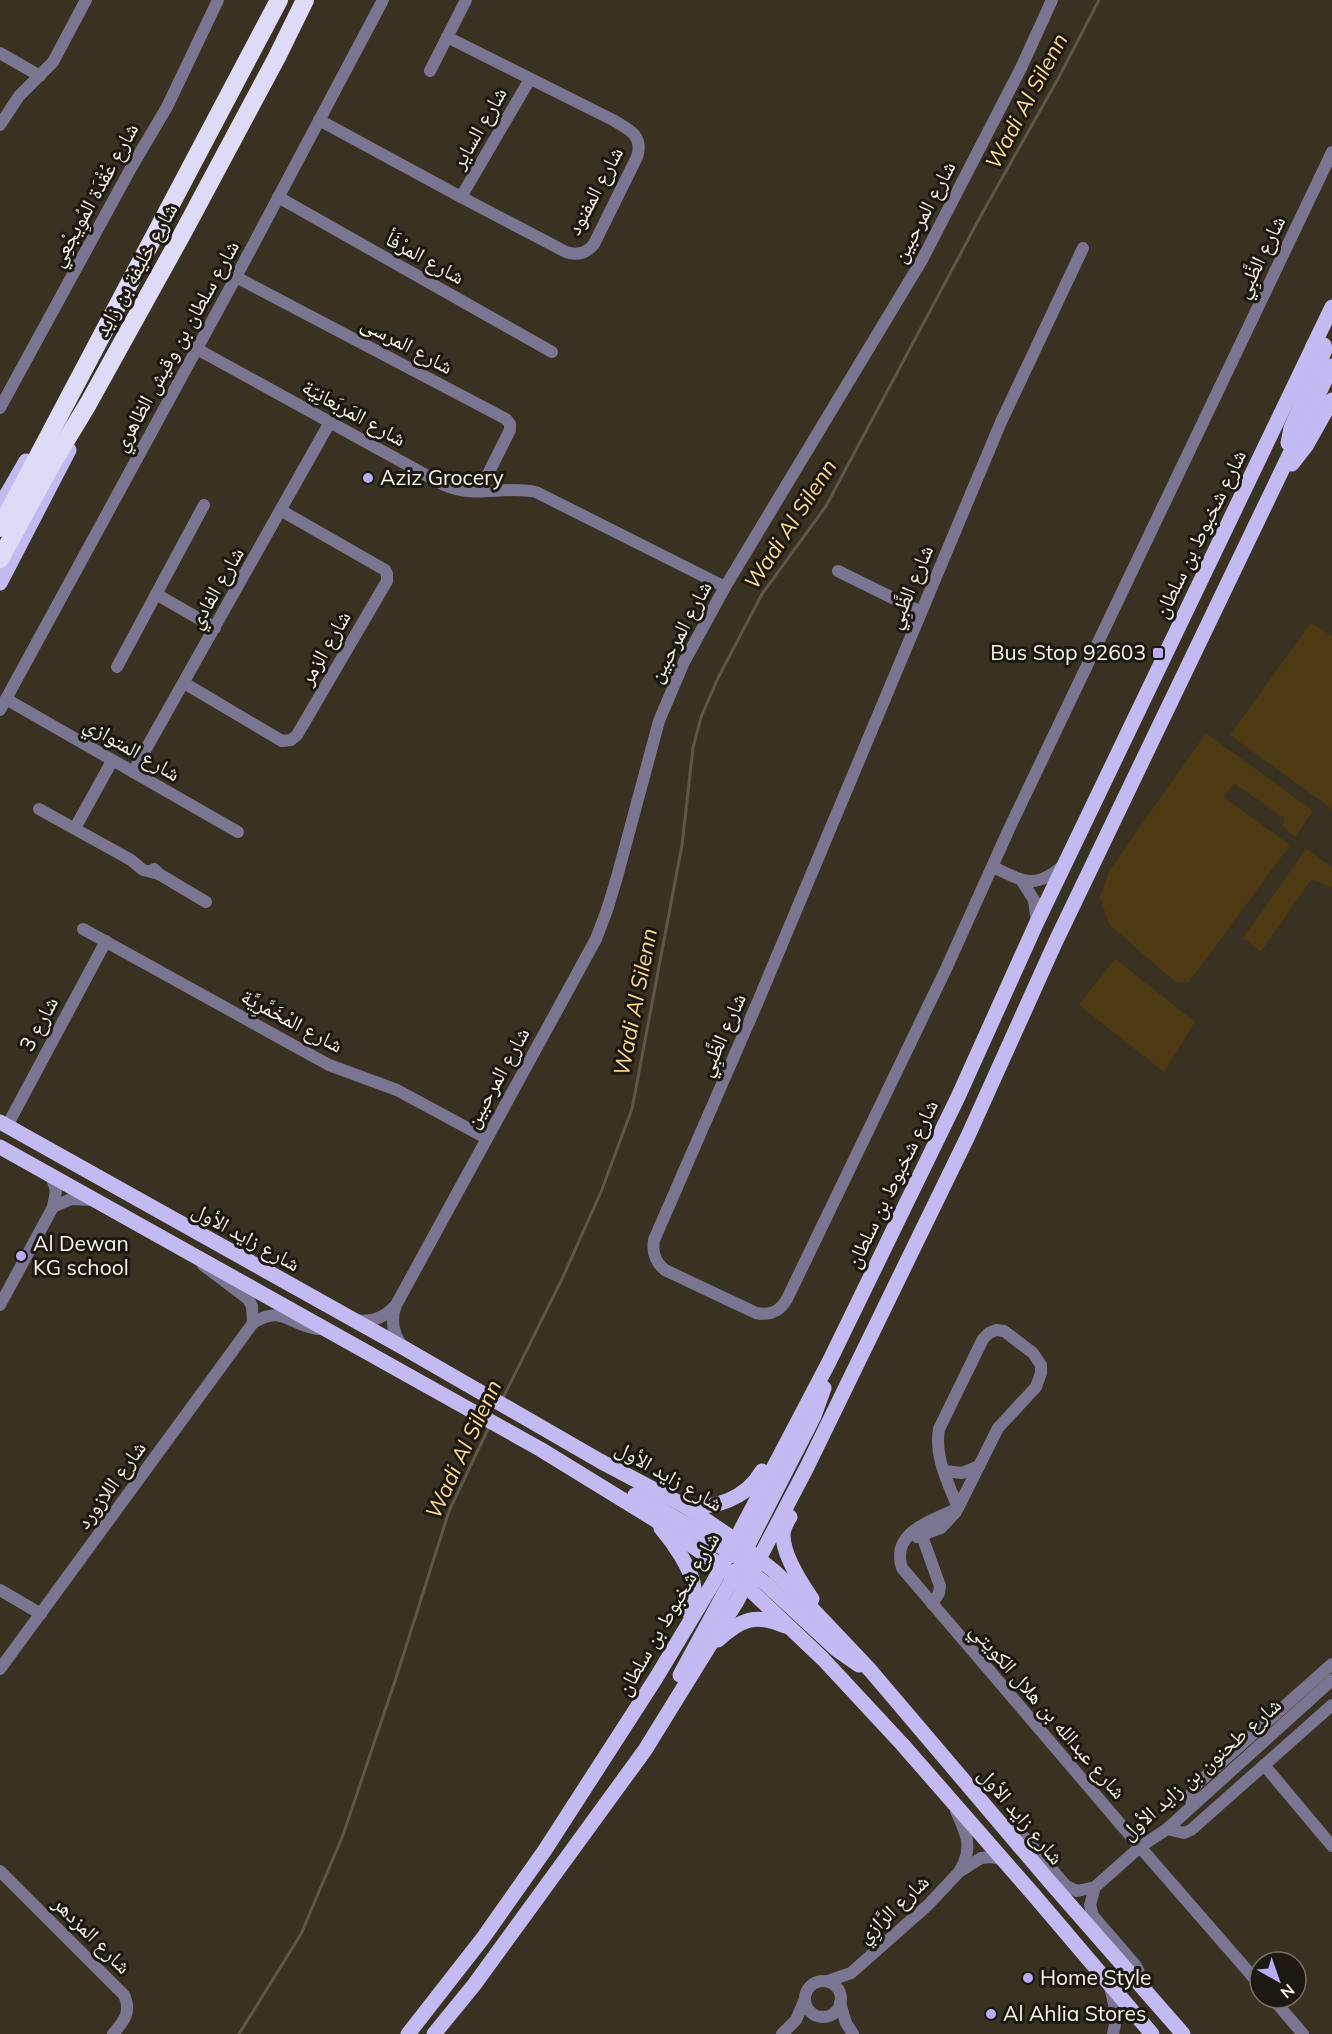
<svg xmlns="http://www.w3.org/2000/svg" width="1332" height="2034" font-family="Mulish,'Noto Naskh Arabic',sans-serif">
	<rect width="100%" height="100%" fill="#393121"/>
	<!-- green -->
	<g fill="#4e3a12">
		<polygon points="1311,623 1332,636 1332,809 1230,735"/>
		<polygon points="1206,733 1313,811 1295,837 1282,826 1285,819 1234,783 1223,797 1290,845 1189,982 1175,982 1109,924 1100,897 1109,871"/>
		<polygon points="1306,849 1332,867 1332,888 1312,879 1261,951 1243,938"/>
		<polygon points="1115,959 1195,1022 1164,1072 1079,1005"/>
	</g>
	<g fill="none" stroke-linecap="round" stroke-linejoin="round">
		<!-- stream -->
		<g stroke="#5f5648" stroke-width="3">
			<polyline points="503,1398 562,1279 601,1192 632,1109 682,845 693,748 701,717 718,678 762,594 826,506 979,219 1059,77 1099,0"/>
			<polyline points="239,2034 301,1934 343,1835 397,1675 449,1511 490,1425"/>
		</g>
		<!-- minor -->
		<g stroke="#7a7691" stroke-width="12">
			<polyline points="0,53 40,76"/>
			<polyline points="430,71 466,0"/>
			<path d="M319,120L461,197L566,252C577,256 587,253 594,244L637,157C644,136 629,129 613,120L447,37"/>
			<polyline points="0,125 19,96 53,62 86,0"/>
			<polyline points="278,197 552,352"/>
			<polyline points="461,197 530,79"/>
			<path d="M1083,248L1001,422L759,999L654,1240C652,1253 655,1262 665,1270L756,1313C771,1316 780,1311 787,1299L946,969L1009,829L1332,152"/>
			<polyline points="236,277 506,419 510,424 510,430 488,474"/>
			<path d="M197,349L444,485C476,499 503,485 536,492L725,587"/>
			<polyline points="0,408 131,168 167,107 218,0"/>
			<polyline points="838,571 921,612"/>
			<polyline points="156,594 215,628"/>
			<polyline points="117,667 204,505"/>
			<polyline points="184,683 282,741 291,740 297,735 387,581 387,574 385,570 282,511"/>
			<polyline points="6,699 238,832"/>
			<polyline points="0,710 236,277 383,0"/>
			<polyline points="133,772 330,422"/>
			<polyline points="39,809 131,860 143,870 159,874"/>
			<polyline points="75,828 112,761"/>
			<path d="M993,867C1024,882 1036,890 1065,864"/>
			<polyline points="154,869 159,874 206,902"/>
			<polyline points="1022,881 1034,900 1037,922"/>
			<polyline points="83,929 329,1065 397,1090 486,1138"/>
			<polyline points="7,1126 106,941"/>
			<polyline points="53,1207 71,1199 92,1200"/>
			<polyline points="203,1265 248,1299 252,1306 253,1323"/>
			<polyline points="0,1305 53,1207 56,1191 51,1175"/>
			<path d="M354,1320C370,1323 384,1318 395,1306"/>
			<path d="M996,1330L1004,1331L1033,1353L1041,1365V1373L1036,1387L998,1428L958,1508C948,1482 934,1457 939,1429L983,1339L989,1333Z"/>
			<path d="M403,1347C393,1334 390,1320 396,1305L596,939L607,910L617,877L659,721L684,662L725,587L922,260L1021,68L1052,0"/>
			<polyline points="944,1471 962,1473 979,1466"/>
			<path d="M958,1508C933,1521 890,1531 902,1568L1140,1847L1260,1985"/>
			<polyline points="922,1536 940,1586 939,1593 932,1604"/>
			<polyline points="917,1537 941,1528 956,1512"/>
			<polyline points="0,1590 41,1614"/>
			<path d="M0,1669L253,1323C283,1304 288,1325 318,1329"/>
			<polyline points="1264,1765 1332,1846"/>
			<polyline points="1192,1806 1191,1794 1197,1784 1332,1664"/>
			<path d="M956,1811C966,1833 974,1847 960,1870"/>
			<polyline points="1005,1826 1025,1838 1066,1886 1077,1891 1095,1887 1140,1847 1167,1829 1332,1680"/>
			<polyline points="1167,1829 1184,1833 1191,1830 1332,1705"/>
			<path d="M0,1871L124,1995C132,2012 124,2021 113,2034"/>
			<polyline points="1095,1887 1090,1905 1093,1916 1136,1966 1147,1989"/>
			<circle cx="823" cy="1999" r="18"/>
			<polyline points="828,1981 851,1973 928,1905 959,1872 981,1858 991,1857 1002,1859"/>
			<path d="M1109,1984C1114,2001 1118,2017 1113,2034"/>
			<polyline points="1272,1998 1303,2034"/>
			<polyline points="840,2003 846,2023 853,2034"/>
			<polyline points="782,2034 796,2020 804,2001"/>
		</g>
		<!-- major -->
		<g stroke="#c2baf1" stroke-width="15">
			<polyline points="1288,443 1291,428 1325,350 1324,345 1319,343 1313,346"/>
			<polyline points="1292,464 1306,446 1332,400"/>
			<polyline points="0,506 26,461"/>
			<polyline points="0,583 69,450"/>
			<polyline points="0,1122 404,1348 600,1461 685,1506 735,1540 774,1571 798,1594 870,1670 1050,1882 1183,2034"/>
			<polyline points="0,1147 540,1449 654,1519 721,1566 745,1585 823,1659 902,1744 1033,1894 1152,2034"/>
			<polyline points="635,1495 684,1523 735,1556"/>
			<path d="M685,1506C715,1509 746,1499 762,1471"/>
			<path d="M790,1517C787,1522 783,1528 783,1535C783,1554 801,1583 812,1599"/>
			<path d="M661,1528C673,1542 692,1569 694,1588C695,1596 691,1604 688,1611"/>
			<polyline points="745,1568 766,1584 836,1649 859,1665"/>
			<polyline points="745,1585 742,1567 746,1549 814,1416 824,1388"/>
			<path d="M718,1640C741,1619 756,1613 785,1626"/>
			<polyline points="680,1675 737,1570"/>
			<polyline points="408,2034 483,1938 545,1850 656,1678 713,1583 829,1362 958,1097 1037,922 1332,307"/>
			<polyline points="434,2034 474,1985 645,1750 737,1601 807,1467 968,1136 1055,943 1332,366"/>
		</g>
		<!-- highway -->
		<g stroke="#dedbf6" stroke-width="18">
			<polyline points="0,528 279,0"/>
			<polyline points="0,559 53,462 88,404 185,229 277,57 305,0"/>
		</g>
	</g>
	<!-- markers -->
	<g fill="#b8abf7" stroke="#1d1912" stroke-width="2">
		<circle cx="368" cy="478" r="6"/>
		<rect x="1152" y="647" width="12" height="12" rx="3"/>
		<circle cx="21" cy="1256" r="6"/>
		<circle cx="1028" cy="1978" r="6"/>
		<circle cx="991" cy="2014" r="6"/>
	</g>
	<g text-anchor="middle" stroke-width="6" stroke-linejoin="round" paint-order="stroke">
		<!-- street labels -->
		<g font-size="21" fill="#faf4ea" stroke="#1d1912">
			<text transform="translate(479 128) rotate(-60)" y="7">شارع الساير</text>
			<text transform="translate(595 191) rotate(-62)" y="7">شارع المفنود</text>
			<text transform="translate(94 195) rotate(-61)" y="7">شارع عُقْدَة المُوِيجْعِي</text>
			<text transform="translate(924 212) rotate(-62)" y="7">شارع المرحبين</text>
			<text transform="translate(1260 257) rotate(-64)" y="7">شارع الظَّبِي</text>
			<text transform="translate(425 258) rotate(29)" y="7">شارع المرْفَأ</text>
			<text transform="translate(136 270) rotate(-61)" y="7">شارع خليفة بن زايد</text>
			<text transform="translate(407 345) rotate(28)" y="7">شارع المرسى</text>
			<text transform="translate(176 346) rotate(-61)" y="7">شارع سلطان بن وقيش الظاهري</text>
			<text transform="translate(354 413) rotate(29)" y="7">شارع المَربَعانِيّة</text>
			<text transform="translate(1200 534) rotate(-64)" y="7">شارع شخبوط بن سلطان</text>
			<text transform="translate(910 587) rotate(-67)" y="7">شارع الظَّبِي</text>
			<text transform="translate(216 588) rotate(-60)" y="7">شارع الفادي</text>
			<text transform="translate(680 632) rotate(-62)" y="7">شارع المرحبين</text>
			<text transform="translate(325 648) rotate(-60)" y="7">شارع الزمر</text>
			<text transform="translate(132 749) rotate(30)" y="7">شارع المتوازي</text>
			<text transform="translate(292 1021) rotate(28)" y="7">شارع المْخَمَّرِيَّة</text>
			<text transform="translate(39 1024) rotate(-62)" y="7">شارع 3</text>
			<text transform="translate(722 1035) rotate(-66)" y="7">شارع الظَّبِي</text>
			<text transform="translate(497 1078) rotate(-61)" y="7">شارع المرحبين</text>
			<text transform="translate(892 1184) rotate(-64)" y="7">شارع شخبوط بن سلطان</text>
			<text transform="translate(246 1237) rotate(29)" y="7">شارع زايد الأول</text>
			<text transform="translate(669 1476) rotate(30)" y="7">شارع زايد الأول</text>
			<text transform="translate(111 1485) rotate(-54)" y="7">شارع اللازورد</text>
			<text transform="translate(668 1614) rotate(-60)" y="7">شارع شخبوط بن سلطان</text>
			<text transform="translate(1048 1711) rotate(49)" y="7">شارع عبدالله بن هلال الكويتي</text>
			<text transform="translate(1201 1769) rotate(-41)" y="7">شارع طحنون بن زايد الأول</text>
			<text transform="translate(1021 1816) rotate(50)" y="7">شارع زايد الأول</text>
			<text transform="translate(893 1909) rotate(-43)" y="7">شارع الرَّازِي</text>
			<text transform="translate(92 1935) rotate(45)" y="7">شارع المزدهر</text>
		</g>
		<!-- poi labels -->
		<g font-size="21" fill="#faf4ea" stroke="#1d1912" text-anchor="start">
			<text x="380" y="485">Aziz Grocery</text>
			<text x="1146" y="660" text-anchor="end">Bus Stop 92603</text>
			<text x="33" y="1251">Al Dewan<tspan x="33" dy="24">KG school</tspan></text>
			<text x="1040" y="1985">Home Style</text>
			<text x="1003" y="2021">Al Ahlia Stores</text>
		</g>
		<!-- water labels -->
		<g font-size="22" font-style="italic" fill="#fed792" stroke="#1d1912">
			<text transform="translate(1026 101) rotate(-62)" y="8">Wadi Al Silenn</text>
			<text transform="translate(790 524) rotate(-57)" y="8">Wadi Al Silenn</text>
			<text transform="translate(635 1002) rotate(-79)" y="8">Wadi Al Silenn</text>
			<text transform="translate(463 1449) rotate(-65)" y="8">Wadi Al Silenn</text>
		</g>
	</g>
	<!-- north arrow -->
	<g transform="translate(1278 1980) rotate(140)"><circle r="28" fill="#1d1912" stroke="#757168" stroke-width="1.5"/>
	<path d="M0-4.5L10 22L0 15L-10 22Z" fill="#b8abf7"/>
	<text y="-9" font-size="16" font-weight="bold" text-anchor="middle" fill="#faf4ea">N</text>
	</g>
</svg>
